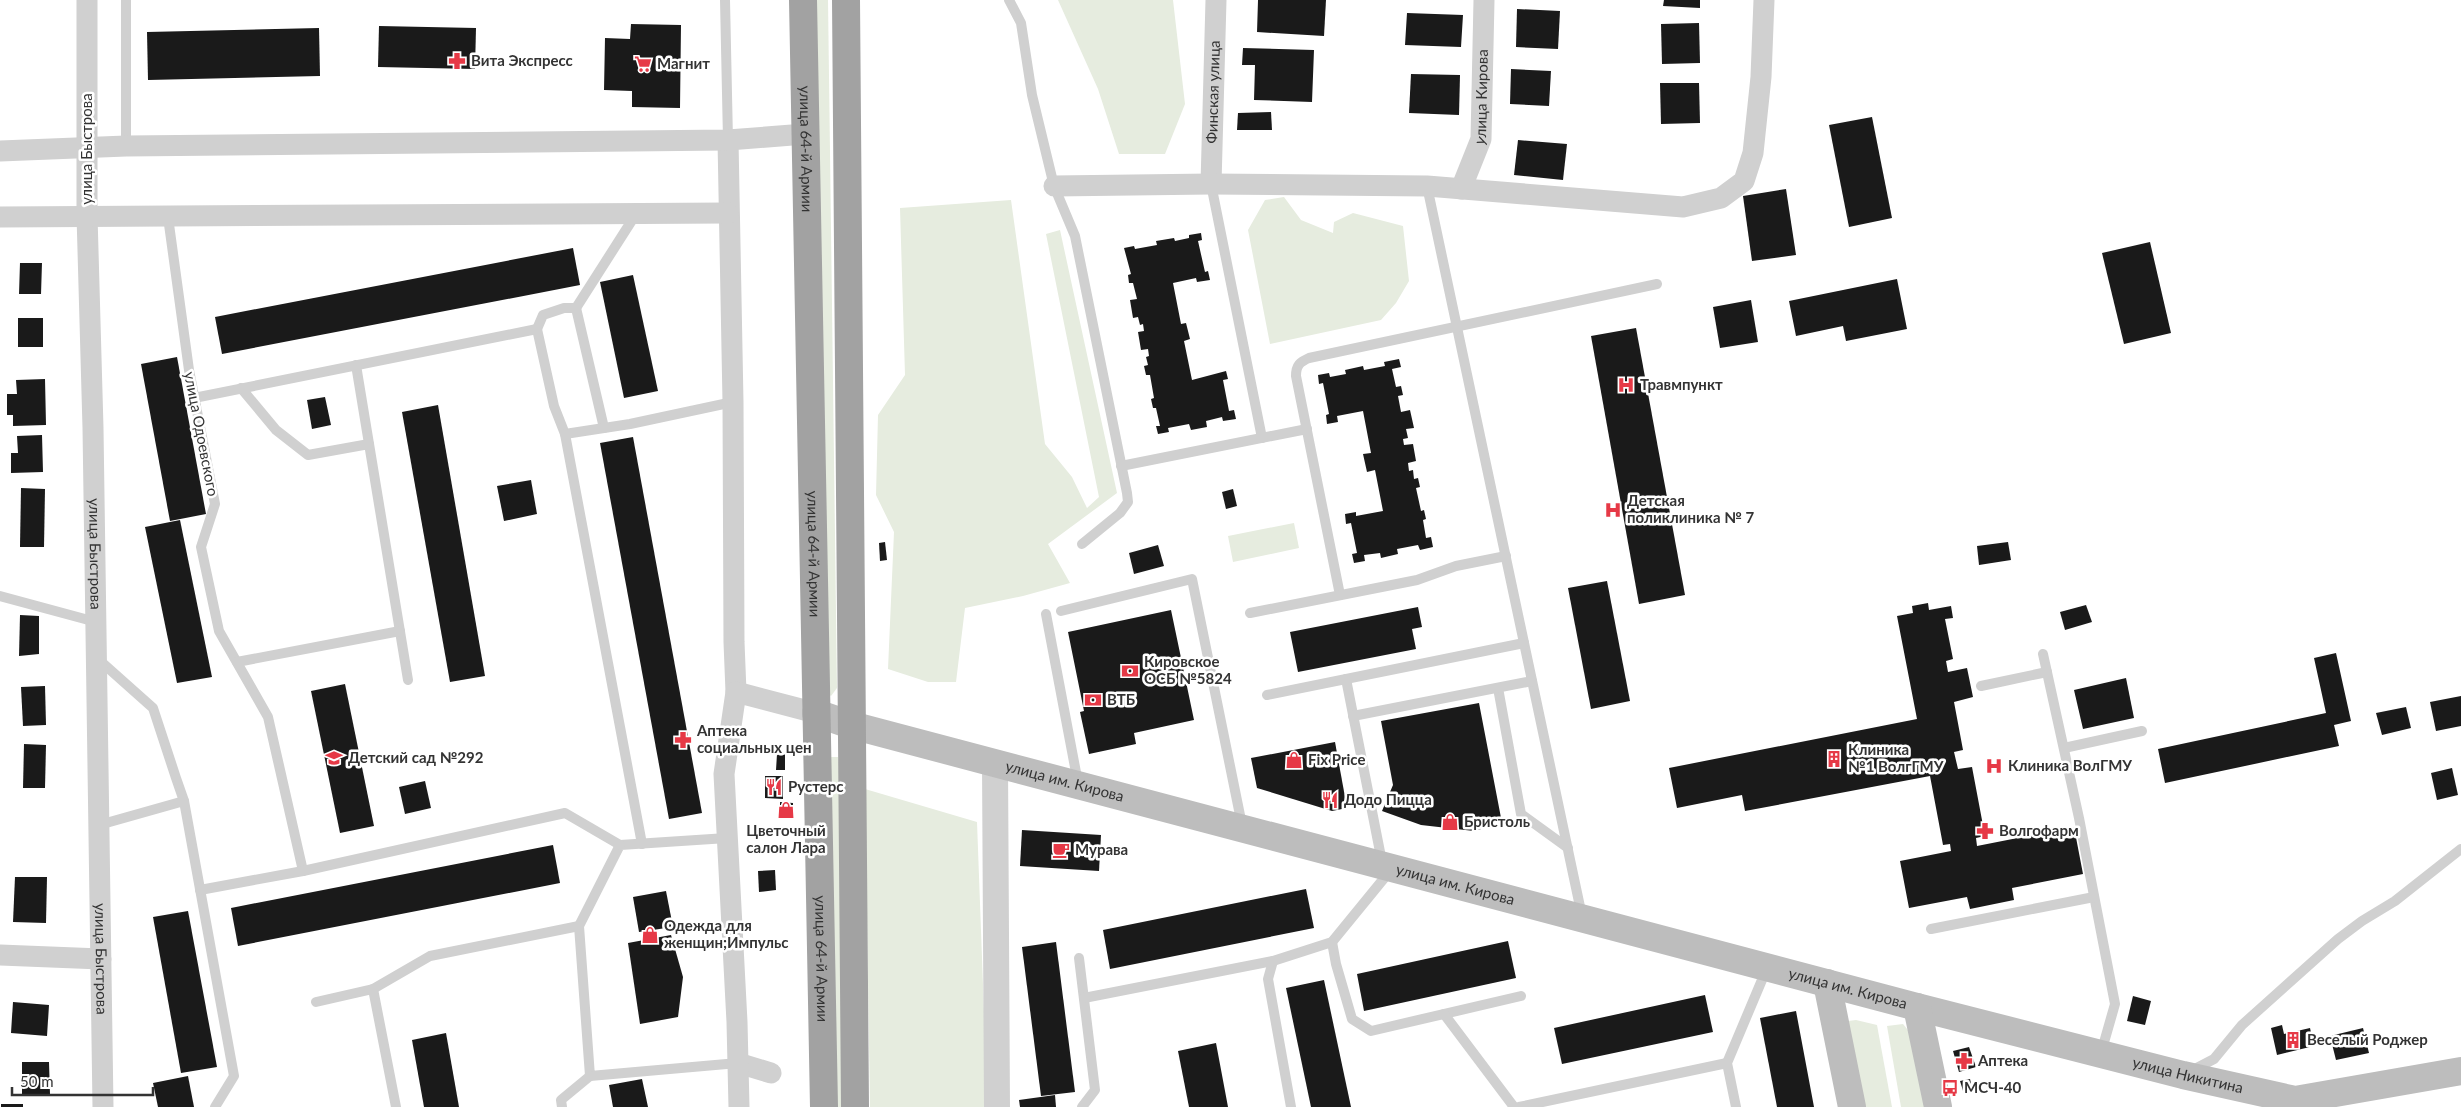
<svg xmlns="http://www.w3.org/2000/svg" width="2461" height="1107" font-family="Lato,sans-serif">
	<rect width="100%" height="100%" fill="#fff"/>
	<!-- green -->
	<g fill="#e6ecdf">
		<polygon points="815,0 828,0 837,688 831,696 823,689"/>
		<polygon points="1058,0 1173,0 1185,104 1165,154 1119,154 1098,89"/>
		<polygon points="1284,197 1301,220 1333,233 1334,222 1353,213 1403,226 1409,281 1396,303 1381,320 1270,344 1248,230 1265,200"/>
		<polygon points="1011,200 1045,444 1072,477 1087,508 1099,497 1046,234 1060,230 1117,493 1048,544 1070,583 1023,596 965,608 956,682 928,682 888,669 894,532 876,495 878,415 905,375 900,208"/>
		<polygon points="1294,523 1299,548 1233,562 1228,536"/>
		<polygon points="829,757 838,757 840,769 846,1107 831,1107"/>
		<polygon points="865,789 977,822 984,1012 984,1107 870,1107"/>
		<polygon points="1856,1020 1877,1025 1892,1107 1862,1107 1848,1021"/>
		<polygon points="1903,1024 1912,1035 1928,1107 1901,1107 1887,1026"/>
	</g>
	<!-- building -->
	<g fill="#1a1a1a">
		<polygon points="1258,0 1326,0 1324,36 1257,32"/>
		<polygon points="1664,0 1700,0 1700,8 1663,6"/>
		<polygon points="1517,9 1560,11 1558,49 1516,47"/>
		<polygon points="1407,13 1463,15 1461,47 1405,45"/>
		<polygon points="1699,23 1700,63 1662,64 1661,24"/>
		<polygon points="631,24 681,25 680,108 632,107 632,91 604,90 605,38 630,39"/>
		<polygon points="379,26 476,28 475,69 378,67"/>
		<polygon points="319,28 320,76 148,80 147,32"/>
		<polygon points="1243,48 1314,50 1312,102 1254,100 1255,65 1242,65"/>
		<polygon points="1511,69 1551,71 1549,106 1510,104"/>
		<polygon points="1411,74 1460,75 1459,115 1409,113"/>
		<polygon points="1660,83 1699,83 1700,123 1661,124"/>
		<polygon points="1271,112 1272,130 1237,130 1238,113"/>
		<polygon points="1872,117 1892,218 1849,227 1829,125"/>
		<polygon points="1518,140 1567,144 1563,180 1514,175"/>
		<polygon points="1786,189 1796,255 1752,261 1743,196"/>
		<polygon points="1201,233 1202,240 1198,241 1205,272 1208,271 1210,280 1197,282 1196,278 1173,283 1181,324 1186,323 1190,339 1184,341 1192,380 1226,371 1228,379 1223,380 1229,411 1234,410 1236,419 1223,421 1222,417 1206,421 1207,427 1191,430 1189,424 1168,428 1169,432 1158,434 1156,426 1160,426 1156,408 1153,408 1151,399 1154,398 1150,375 1146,375 1144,366 1148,365 1146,357 1149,356 1148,349 1141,350 1138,332 1144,331 1143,324 1140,325 1138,317 1133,318 1130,300 1137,299 1133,283 1129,283 1128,275 1131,274 1124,248 1134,246 1135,249 1157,245 1156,241 1174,238 1175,241 1189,238 1189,235"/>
		<polygon points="2150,242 2171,333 2124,344 2102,253"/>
		<polygon points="573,248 580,285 222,354 215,317"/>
		<polygon points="20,263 42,263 41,294 19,294"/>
		<polygon points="633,275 658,391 624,398 600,282"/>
		<polygon points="1897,279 1907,329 1846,341 1843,326 1796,336 1789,301"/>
		<polygon points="1751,300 1758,342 1720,348 1713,307"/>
		<rect x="18" y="318" width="25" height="29"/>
		<polygon points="1636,328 1685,595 1639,604 1591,336"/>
		<polygon points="177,357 206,514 170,521 141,364"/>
		<polygon points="1399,359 1401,367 1392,369 1396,387 1401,386 1403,395 1398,396 1401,412 1410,410 1414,428 1406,429 1408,438 1403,439 1404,445 1413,444 1416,461 1408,463 1409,471 1413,470 1414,479 1418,478 1420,487 1416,488 1421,511 1424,510 1426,519 1423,520 1426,538 1431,537 1433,547 1420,550 1418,545 1397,549 1398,554 1381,558 1380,553 1364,555 1365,561 1354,563 1352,554 1357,553 1351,523 1346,524 1345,514 1356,512 1356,516 1383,511 1375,470 1367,472 1363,454 1371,453 1363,411 1337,416 1338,422 1327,424 1326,415 1329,414 1323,383 1319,384 1318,375 1329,373 1330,377 1346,374 1345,370 1363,366 1364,370 1385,366 1384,362"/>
		<polygon points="45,379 46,425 13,426 13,415 7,415 7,394 17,394 16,380"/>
		<polygon points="325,397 331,425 312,429 307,400"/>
		<polygon points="438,405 485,676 450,682 402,412"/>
		<polygon points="42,435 43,472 11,473 11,453 18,453 17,436"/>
		<polygon points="633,437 702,813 669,819 600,443"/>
		<polygon points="531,480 537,514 504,521 497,486"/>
		<polygon points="21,488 45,489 44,547 20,547"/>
		<polygon points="1233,489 1237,506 1226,509 1222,492"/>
		<polygon points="180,520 212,677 177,683 145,527"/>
		<polygon points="885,542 887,560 880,561 879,543"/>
		<polygon points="2008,542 2011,560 1979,565 1977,546"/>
		<polygon points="1158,545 1164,566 1134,574 1129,553"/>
		<polygon points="1607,581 1630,701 1591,709 1568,588"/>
		<polygon points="1928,603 1929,610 1951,606 1953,618 1945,619 1953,659 1946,661 1948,672 1967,668 1973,697 1954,702 1963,750 1954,752 1958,769 1972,767 1985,836 1976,838 1977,846 2074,827 2083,874 2012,888 2014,900 1970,909 1967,897 1909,908 1900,861 1951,851 1950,844 1943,845 1930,776 1745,811 1742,795 1677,808 1669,768 1917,719 1897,616 1913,613 1912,606"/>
		<polygon points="2086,605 2092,622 2065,630 2060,612"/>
		<polygon points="1418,607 1422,627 1412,629 1416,649 1298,672 1290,632"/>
		<polygon points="1171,610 1194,720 1134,733 1136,744 1089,754 1080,712 1084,711 1068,632"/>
		<polygon points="20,615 39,616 39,654 19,656"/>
		<polygon points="2336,653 2351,721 2334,725 2339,746 2165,783 2158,749 2326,713 2314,658"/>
		<polygon points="2126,678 2134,718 2083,729 2074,690"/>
		<polygon points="345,684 374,826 340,833 311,691"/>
		<polygon points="45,686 46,725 23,726 21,687"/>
		<polygon points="2461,696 2461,726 2436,731 2430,702"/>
		<polygon points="1479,703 1502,823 1474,831 1421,825 1382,811 1393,785 1381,721"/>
		<polygon points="2406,707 2411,728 2382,735 2376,713"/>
		<polygon points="1335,742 1347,808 1332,811 1257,788 1251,758"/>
		<polygon points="24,744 46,745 45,788 23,788"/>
		<polygon points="777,754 785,754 785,770 776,770"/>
		<polygon points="2452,768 2458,795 2437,800 2431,773"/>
		<polygon points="765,776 783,776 783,799 765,798"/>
		<polygon points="425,781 431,808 405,814 399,787"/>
		<polygon points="780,802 793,803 793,817 780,817"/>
		<polygon points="1022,830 1101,835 1099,871 1020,866"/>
		<polygon points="553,845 560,883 238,946 231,908"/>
		<polygon points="775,870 776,890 759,892 758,871"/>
		<polygon points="15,877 47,877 46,923 13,922"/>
		<polygon points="1306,889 1314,928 1110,969 1103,930"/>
		<polygon points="666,891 673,927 639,932 633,897"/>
		<polygon points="188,911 217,1067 181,1073 153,917"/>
		<polygon points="671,935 683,977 678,1017 640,1024 628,943"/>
		<polygon points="1508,941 1516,978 1364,1011 1357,974"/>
		<polygon points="1056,942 1075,1092 1041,1096 1022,947"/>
		<polygon points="1324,980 1351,1107 1311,1107 1286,988"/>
		<polygon points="1705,995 1713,1032 1562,1064 1554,1028"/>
		<polygon points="2133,996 2151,1001 2145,1025 2127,1021"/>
		<polygon points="13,1002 49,1005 47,1036 11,1033"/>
		<polygon points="1796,1011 1814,1107 1777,1107 1760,1018"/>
		<polygon points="2282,1025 2284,1034 2310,1028 2314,1046 2277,1055 2271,1028"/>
		<polygon points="2363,1028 2369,1053 2336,1060 2330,1036"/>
		<polygon points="446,1033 459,1107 424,1107 412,1040"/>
		<polygon points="1216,1043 1228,1107 1189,1107 1178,1051"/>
		<polygon points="1969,1047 1976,1067 1959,1072 1953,1051"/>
		<polygon points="22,1062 49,1062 50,1095 22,1095"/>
		<polygon points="188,1076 194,1107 158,1107 153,1083"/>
		<polygon points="642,1079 648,1107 613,1107 609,1085"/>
		<polygon points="1970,1079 1973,1092 1964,1094 1960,1081"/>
		<polygon points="1055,1095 1056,1107 1020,1107 1019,1100"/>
		<rect x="1" y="1104" width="22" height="3"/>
	</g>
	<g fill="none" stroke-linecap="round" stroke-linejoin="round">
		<!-- service -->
		<g stroke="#d0d0d0" stroke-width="10">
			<polyline points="126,0 126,146"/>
			<polyline points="725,0 728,140"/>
			<polyline points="1009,0 1021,23 1032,95 1054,186 1075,236 1127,493 1128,502 1120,513 1082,544"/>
			<polyline points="1211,184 1262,438"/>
			<polyline points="1427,186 1582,916"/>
			<polyline points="168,217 189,370 215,504 201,547 219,631 268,717 303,871"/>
			<polyline points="576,308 636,214"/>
			<polyline points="537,329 543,315 564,308 576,308 604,428"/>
			<polyline points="356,365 408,680"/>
			<polyline points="241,388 276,430 308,455 369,444"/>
			<polyline points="194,398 537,329 554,406 565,434 630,424 733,402"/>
			<polyline points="565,434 642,844"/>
			<polyline points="1121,466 1307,429"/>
			<path d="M1340,595L1296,376C1296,365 1300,362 1309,358L1657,284"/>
			<polyline points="0,596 96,622"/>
			<polyline points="1061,611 1192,579 1242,825"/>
			<polyline points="1250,613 1417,580 1456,566 1506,556"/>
			<polyline points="1046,614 1078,783"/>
			<polyline points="2043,654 2079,818 2115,1004 2101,1053"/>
			<polyline points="98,659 153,708 176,778 184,801 234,1076 215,1107"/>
			<polyline points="237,662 400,631"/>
			<polyline points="1346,679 1382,862"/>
			<polyline points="1981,686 2047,672"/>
			<polyline points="1498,688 1521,814 1568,848"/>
			<polyline points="1267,695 1524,643"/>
			<polyline points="1353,716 1532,681"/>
			<polyline points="2064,748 2142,731"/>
			<polyline points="99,825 184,801"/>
			<polyline points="727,838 620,845 579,926 590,1076 738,1063"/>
			<polyline points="200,890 303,871 565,813 620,845"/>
			<polyline points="1931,929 2094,897"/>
			<polyline points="1332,942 1336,964 1352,1019 1371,1031 1521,996"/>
			<polyline points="1079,958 1095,1090 1082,1107"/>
			<polyline points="1273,961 1268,979 1291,1107"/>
			<polyline points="373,989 396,1107"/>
			<polyline points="1084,998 1273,961 1332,942 1390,871"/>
			<polyline points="316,1002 373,989 430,956 579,926"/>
			<polyline points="1444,1014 1514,1107"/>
			<polyline points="2191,1071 2214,1059 2242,1025 2338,939 2362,921 2395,901 2461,849"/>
			<polyline points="562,1107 561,1100 590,1076"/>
			<polyline points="1519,1107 1727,1063"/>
			<polyline points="1736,1107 1727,1063 1767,968"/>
		</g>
		<!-- minor -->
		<g stroke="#d0d0d0" stroke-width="21">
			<path id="s1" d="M87,0V215L93,428L103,1107"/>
			<polyline points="728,140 733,402 734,642 736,692"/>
			<polyline points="0,151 126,146 728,140 805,134"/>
			<path id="s2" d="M1211,184L1216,0"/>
			<polyline points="1054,186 1211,184 1427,186 1683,207 1721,198 1744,181 1753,153 1761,77 1764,0"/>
			<path id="s3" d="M1461,189L1481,139L1484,0"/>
			<polyline points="0,217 728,213"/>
			<polyline points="0,955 101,959"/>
			<polyline points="738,1063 771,1073"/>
			<polyline points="739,1107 737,1022 724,774 736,692 816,713"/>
		</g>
		<!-- tertiary -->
		<polyline stroke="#d0d0d0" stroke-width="26" points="995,763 997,1107"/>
		<!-- secondary -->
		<g stroke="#bdbdbd" stroke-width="28">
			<path id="s4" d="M816,713L851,725L1917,1007L2183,1075L2295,1100L2461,1071"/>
			<polyline points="1827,983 1852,1107"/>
			<polyline points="1917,1007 1938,1107"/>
		</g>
		<!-- trunk -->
		<g stroke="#a2a2a2" stroke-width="28">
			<path id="s5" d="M803,0L824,1107"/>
			<polyline points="846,0 855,1107"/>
		</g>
	</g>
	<!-- icons -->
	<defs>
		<g id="pharmacy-bare" transform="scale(1.35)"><path d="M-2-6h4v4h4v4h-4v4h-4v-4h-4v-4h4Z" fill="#e63946" stroke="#fff" stroke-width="2.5" paint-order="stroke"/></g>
		<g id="supermarket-bare" transform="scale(1.35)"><path d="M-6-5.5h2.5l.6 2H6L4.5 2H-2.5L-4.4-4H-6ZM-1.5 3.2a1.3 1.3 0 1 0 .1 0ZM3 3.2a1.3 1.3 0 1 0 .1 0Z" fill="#e63946" stroke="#fff" stroke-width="2.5" paint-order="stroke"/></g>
		<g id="hospital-bare" transform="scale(1.35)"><path d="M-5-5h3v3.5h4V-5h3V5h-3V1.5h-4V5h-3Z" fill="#e63946" stroke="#fff" stroke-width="2.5" paint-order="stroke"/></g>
		<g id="bank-bare" transform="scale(1.35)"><path d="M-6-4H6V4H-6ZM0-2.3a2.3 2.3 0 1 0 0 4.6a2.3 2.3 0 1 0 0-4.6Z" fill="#e63946" stroke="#fff" stroke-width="2.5" paint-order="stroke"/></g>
		<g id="school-bare" transform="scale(1.35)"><path d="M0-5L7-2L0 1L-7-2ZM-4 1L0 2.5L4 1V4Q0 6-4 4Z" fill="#e63946" stroke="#fff" stroke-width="2.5" paint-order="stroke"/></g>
		<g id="building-bare" transform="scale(1.35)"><path d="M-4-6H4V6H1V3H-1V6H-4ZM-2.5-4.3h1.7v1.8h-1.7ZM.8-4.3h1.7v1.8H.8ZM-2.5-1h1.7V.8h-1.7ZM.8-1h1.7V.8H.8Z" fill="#e63946" stroke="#fff" stroke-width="2.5" paint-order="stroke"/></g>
		<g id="shop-bare" transform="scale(1.35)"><path d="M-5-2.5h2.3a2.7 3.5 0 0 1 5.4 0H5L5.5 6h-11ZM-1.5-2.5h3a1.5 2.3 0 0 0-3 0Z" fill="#e63946" stroke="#fff" stroke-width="2.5" paint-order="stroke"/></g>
		<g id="restaurant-bare" transform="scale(1.35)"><path d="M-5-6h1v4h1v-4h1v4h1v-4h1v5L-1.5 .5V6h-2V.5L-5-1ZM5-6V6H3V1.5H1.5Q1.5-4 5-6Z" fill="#e63946" stroke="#fff" stroke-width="2.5" paint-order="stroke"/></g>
		<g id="cafe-bare" transform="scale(1.35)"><path d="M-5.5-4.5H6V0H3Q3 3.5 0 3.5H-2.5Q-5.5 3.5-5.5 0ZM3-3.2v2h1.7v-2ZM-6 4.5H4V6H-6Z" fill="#e63946" stroke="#fff" stroke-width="2.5" paint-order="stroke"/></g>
		<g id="bus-bare" transform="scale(1.35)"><path d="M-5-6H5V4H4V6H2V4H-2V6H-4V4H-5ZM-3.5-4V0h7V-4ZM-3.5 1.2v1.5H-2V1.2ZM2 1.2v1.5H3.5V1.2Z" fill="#e63946" stroke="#fff" stroke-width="2.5" paint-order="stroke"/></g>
	</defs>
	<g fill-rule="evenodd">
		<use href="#pharmacy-bare" x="457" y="61"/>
		<use href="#supermarket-bare" x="643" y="64"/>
		<use href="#hospital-bare" x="1626" y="385"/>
		<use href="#hospital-bare" x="1613" y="510"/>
		<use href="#bank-bare" x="1130" y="671"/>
		<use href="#bank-bare" x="1093" y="700"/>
		<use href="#pharmacy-bare" x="683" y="740"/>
		<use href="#school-bare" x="334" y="758"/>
		<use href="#building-bare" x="1834" y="759"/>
		<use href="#shop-bare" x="1294" y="760"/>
		<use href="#hospital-bare" x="1994" y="766"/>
		<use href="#restaurant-bare" x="774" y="787"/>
		<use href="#restaurant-bare" x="1330" y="800"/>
		<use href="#shop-bare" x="786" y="810"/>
		<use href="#shop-bare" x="1450" y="822"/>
		<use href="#pharmacy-bare" x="1985" y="831"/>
		<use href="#cafe-bare" x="1061" y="850"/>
		<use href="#shop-bare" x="650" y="935"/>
		<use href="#building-bare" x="2293" y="1040"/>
		<use href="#pharmacy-bare" x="1964" y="1061"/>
		<use href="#bus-bare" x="1950" y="1088"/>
	</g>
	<g text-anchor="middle" stroke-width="5" stroke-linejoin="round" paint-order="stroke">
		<!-- poi labels -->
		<g font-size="15" font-weight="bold" fill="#333" stroke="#fff" text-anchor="start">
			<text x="471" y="66">Вита Экспресс</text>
			<text x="657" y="69">Магнит</text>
			<text x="1640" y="390">Травмпункт</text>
			<text x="1627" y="506">Детская<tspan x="1627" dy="17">поликлиника № 7</tspan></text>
			<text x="1144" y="667">Кировское<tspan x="1144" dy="17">ОСБ №5824</tspan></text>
			<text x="1107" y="705">ВТБ</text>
			<text x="697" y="736">Аптека<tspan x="697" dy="17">социальных цен</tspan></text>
			<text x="1848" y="755">Клиника<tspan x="1848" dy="17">№1 ВолгГМУ</tspan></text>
			<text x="348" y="763">Детский сад №292</text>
			<text x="1308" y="765">Fix Price</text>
			<text x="2008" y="771">Клиника ВолГМУ</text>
			<text x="788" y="792">Рустерс</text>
			<text x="1344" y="805">Додо Пицца</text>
			<text x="1464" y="827">Бристоль</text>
			<text x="786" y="836" text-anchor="middle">Цветочный<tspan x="786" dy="17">салон Лара</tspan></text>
			<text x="1999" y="836">Волгофарм</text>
			<text x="1075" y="855">Мурава</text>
			<text x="664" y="931">Одежда для<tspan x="664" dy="17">женщин;Импульс</tspan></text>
			<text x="2307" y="1045">Веселый Роджер</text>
			<text x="1978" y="1066">Аптека</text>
			<text x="1964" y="1093">МСЧ-40</text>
		</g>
		<!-- street labels -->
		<g font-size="15" fill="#333" stroke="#fff">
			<text dy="5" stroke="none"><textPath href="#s2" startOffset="92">Финская улица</textPath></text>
			<text dy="5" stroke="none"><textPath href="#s3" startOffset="96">улица Кирова</textPath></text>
			<text transform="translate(87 149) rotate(-90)" y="5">улица Быстрова</text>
			<text dy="5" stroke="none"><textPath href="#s5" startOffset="149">улица 64-й Армии</textPath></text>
			<text transform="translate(201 434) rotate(79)" y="5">улица Одоевского</text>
			<text dy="5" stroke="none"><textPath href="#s1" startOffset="554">улица Быстрова</textPath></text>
			<text dy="5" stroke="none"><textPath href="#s5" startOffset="554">улица 64-й Армии</textPath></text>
			<text dy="5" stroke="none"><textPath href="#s4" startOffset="258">улица им. Кирова</textPath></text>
			<text dy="5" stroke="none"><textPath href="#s4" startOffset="662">улица им. Кирова</textPath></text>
			<text dy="5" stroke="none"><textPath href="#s1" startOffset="959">улица Быстрова</textPath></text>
			<text dy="5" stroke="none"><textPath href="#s5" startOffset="959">улица 64-й Армии</textPath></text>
			<text dy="5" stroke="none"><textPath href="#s4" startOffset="1068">улица им. Кирова</textPath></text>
			<text dy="5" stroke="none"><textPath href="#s4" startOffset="1419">улица Никитина</textPath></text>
		</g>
	</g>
	<!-- scale -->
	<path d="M12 1087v8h141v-8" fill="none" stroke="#333333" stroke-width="2.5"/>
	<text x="20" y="1087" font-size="15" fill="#333333" stroke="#ffffff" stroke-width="4" paint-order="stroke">50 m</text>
</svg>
